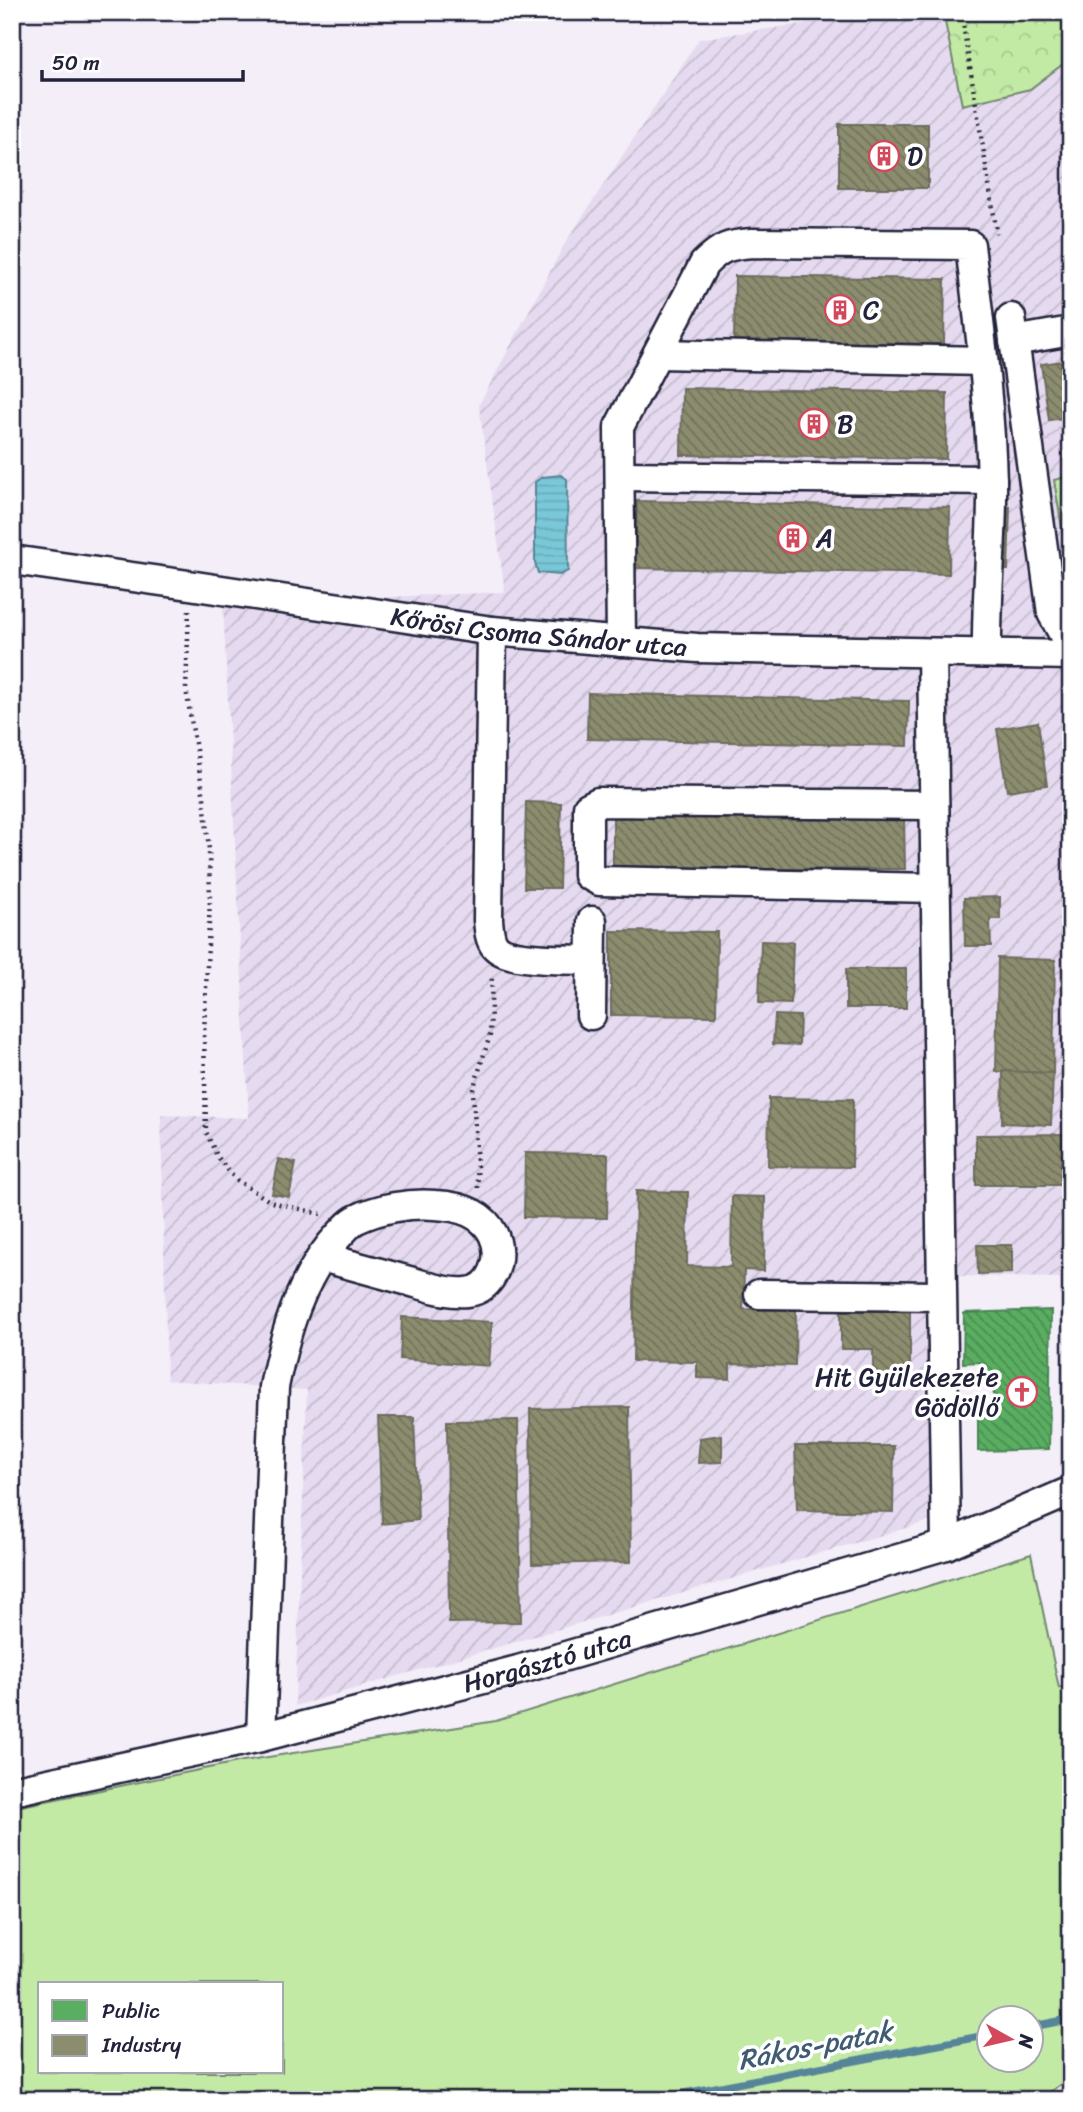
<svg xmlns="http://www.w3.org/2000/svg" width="1083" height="2112" font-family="Sriracha,sans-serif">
	<defs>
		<pattern id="industrial-furrows" width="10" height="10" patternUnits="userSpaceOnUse" patternTransform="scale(1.75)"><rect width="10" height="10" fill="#e5daef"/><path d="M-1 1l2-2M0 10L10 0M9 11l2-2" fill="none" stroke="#c4bbce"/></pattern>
		<pattern id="forest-crowns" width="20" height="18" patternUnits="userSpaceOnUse" patternTransform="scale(1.75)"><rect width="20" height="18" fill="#c2eaa5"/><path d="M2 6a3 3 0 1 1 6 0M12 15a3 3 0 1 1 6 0" fill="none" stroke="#a6c88f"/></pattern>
		<pattern id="water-rules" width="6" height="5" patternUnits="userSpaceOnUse" patternTransform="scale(1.75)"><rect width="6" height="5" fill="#79c7d7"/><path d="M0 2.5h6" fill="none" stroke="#68abb9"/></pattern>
		<pattern id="public-back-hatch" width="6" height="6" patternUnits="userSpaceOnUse" patternTransform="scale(1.75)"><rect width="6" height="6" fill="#5aae61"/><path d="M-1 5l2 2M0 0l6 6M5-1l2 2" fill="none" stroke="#4a8d51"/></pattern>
		<pattern id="industry-back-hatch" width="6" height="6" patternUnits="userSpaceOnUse" patternTransform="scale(1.75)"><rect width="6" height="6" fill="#8c8c6e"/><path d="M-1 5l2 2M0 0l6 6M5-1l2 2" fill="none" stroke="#72725c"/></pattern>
	</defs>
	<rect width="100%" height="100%" fill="#f3eef8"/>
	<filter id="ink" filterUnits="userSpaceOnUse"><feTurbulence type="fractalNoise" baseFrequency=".0143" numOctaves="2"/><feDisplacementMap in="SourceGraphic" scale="14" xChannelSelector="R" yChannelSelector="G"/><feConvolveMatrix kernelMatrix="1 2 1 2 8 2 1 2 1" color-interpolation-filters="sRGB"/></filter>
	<g filter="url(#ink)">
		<!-- industrial -->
		<polygon fill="url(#industrial-furrows)" points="884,12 943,12 963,105 1030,89 1071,58 1071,476 1054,480 1071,582 1071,1133 1068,1278 955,1276 940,1518 295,1706 307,1390 167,1380 161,1115 249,1118 223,604 505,592 479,405 564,245 699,39"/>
		<!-- grass -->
		<path fill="#c2eaa5" stroke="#728670" stroke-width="2" fill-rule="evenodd" d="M1031,1554L1059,1688L1071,1685V2077L1038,2100H12V1808L243,1761L496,1721ZM40,1984H282V2072H40ZM988,2018H1030V2060H988Z"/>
		<!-- forest -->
		<g fill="url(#forest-crowns)" stroke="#728670" stroke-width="2">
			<polygon points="943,12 1071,12 1071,58 1030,89 962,105"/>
			<polygon points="1071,476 1071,582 1054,480"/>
		</g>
		<!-- water -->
		<polygon fill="url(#water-rules)" stroke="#568599" stroke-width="2" points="561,475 567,479 568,571 560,575 538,573 535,563 535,482 542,477"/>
		<!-- public -->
		<polygon fill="url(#public-back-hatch)" stroke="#498456" stroke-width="2" points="1051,1310 1049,1449 978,1451 978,1419 983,1418 994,1406 993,1378 982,1369 980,1362 963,1363 964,1313"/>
		<!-- industry -->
		<g fill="url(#industry-back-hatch)" stroke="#6c6c5f" stroke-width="2">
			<rect x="839" y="124" width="89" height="64"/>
			<polygon points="735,276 945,279 944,344 734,341"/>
			<polygon points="1071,360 1071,417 1049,420 1041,364"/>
			<polygon points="682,388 947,393 946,459 681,455"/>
			<polygon points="637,501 950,507 949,574 635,568"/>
			<polygon points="995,506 1010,507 1008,570 993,570"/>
			<polygon points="588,693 909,701 908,746 587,739"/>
			<polygon points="1038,722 1047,785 1007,791 997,729"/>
			<polygon points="526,802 561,803 559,888 524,888"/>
			<polygon points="613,814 904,815 905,869 613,869"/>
			<polygon points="1000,897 1000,919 990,919 991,946 965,946 964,898"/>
			<polygon points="611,931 717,932 716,1016 611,1015"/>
			<polygon points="761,941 793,942 791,1004 759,1003"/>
			<polygon points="998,958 1055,960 1053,1073 996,1072"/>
			<rect x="846" y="969" width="60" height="39"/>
			<polygon points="775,1015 800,1016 799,1045 773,1044"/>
			<polygon points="1003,1071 1053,1073 1051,1125 1002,1123"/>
			<polygon points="769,1098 853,1099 852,1167 768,1166"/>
			<polygon points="1063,1134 1064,1185 976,1185 976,1135"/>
			<polygon points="525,1153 608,1154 607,1218 524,1217"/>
			<polygon points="279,1159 296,1163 289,1197 272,1194"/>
			<polygon points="636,1191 688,1192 687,1266 731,1267 732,1196 765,1197 764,1271 744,1270 743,1309 796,1310 795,1366 730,1364 730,1379 697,1378 697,1362 633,1361"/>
			<polygon points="977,1245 1012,1245 1012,1273 978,1274"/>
			<polygon points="841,1311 910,1311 910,1375 873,1375 873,1349 841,1349"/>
			<polygon points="402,1317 492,1322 489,1366 400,1359"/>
			<polygon points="629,1407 631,1562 532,1564 530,1409"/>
			<polygon points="378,1417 414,1417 418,1520 382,1524"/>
			<polygon points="518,1420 521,1622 449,1623 447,1421"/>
			<polygon points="722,1435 722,1462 698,1463 700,1438"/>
			<polygon points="795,1446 894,1446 893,1512 797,1510"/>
		</g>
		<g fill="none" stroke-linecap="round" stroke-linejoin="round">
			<!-- stream -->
			<g stroke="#568599" stroke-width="8">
				<polyline points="1030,2027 1071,2019"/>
				<polyline points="651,2100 988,2035"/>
			</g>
			<!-- minor casing -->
			<g stroke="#22223b" stroke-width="33">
				<g id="minor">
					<polyline points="1011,318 1052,613 1064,635 1071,643"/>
					<polyline points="1014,341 1071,331"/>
					<polyline points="658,354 983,361"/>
					<polyline points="620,476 992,480"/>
					<path id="s1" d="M12,560L189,585L492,631L697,648L1071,655"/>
					<path d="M492,631L488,920C489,928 489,939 495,946C508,962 570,959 591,960"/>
					<path d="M621,642L619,427L704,264C721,247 728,245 752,243L970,245C979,323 990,402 992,481C993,538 986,596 987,653"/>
					<polyline points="932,654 946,1545"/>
					<polyline points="934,805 598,802 588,807 588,875 599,881 935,888"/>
					<polyline points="591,1015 592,921"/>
					<polyline points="759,1294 941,1296"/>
					<path d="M261,1737L274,1387C285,1333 301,1274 341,1233C346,1228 350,1222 357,1219C379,1208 410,1203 435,1205C458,1206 482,1212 493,1234C504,1256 494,1290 467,1292C448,1294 427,1286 409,1281C380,1273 351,1265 322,1257"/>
					<path id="s2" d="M12,1791L261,1737L518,1670L946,1545L1071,1491"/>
				</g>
			</g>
			<!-- path -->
			<g stroke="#22223b" stroke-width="4.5" stroke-dasharray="2 5" stroke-linecap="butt">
				<polyline points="961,12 997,234"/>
				<polyline points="189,610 186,689 204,798 209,850 210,900 204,1033 206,1132 217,1156 235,1179 271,1202 321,1214"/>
				<polyline points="478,1188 473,1090 490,1035 492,975"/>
			</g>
			<!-- minor -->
			<use href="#minor" stroke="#fff" stroke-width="28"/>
		</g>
	</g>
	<!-- icons -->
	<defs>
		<g id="building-ring" transform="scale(1.575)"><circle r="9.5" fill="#fff" stroke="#d1495b" stroke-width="1.5"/><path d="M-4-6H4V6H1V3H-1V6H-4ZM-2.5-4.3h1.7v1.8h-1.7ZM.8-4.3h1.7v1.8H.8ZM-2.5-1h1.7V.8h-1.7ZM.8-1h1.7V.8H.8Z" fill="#d1495b"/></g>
		<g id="church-ring" transform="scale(1.575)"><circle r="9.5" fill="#fff" stroke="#d1495b" stroke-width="1.5"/><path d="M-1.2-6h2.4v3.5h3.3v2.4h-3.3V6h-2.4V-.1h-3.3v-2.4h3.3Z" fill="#d1495b"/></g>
	</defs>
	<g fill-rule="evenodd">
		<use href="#building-ring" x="884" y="156"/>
		<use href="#building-ring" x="840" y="310"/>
		<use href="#building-ring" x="814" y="424"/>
		<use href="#building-ring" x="793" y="538"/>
		<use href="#church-ring" x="1022" y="1392"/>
	</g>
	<g text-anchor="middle" stroke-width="7" stroke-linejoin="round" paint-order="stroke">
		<!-- poi labels -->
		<g font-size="26" fill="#22223b" stroke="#fff" text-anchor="start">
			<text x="907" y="165">D</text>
			<text x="863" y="319">C</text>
			<text x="837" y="433">B</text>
			<text x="816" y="547">A</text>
			<text x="999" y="1386" text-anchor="end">Hit Gyülekezete<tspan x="999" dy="30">Gödöllő</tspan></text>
		</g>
		<!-- street labels -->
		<g font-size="26" fill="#22223b" stroke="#fff">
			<text dy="9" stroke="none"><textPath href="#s1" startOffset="532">Kőrösi Csoma Sándor utca</textPath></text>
			<text dy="9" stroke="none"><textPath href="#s2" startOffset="551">Horgásztó utca</textPath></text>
		</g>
		<!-- water labels -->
		<g font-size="28" font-style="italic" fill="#405c72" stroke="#fff">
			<text transform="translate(815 2045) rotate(-11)" y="10">Rákos-patak</text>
		</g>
	</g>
	<!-- margin -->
	<rect width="1083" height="2112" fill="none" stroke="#fff" stroke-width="42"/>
	<rect x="21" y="21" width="1041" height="2070" fill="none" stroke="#22223b" stroke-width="2.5" filter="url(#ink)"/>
	<!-- legend -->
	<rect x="38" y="1982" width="245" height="91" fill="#ffffff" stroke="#a7a7b1" stroke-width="2"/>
	<rect x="52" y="2000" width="35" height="21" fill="#5aae61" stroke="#a7a7b1" stroke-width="2"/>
	<text x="102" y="2018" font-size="21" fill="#22223b">Public</text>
	<rect x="52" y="2035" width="35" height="21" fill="#8c8c6e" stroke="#a7a7b1" stroke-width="2"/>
	<text x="102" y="2052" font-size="21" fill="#22223b">Industry</text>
	<!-- north arrow -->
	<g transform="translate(1010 2039) rotate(98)"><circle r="33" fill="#ffffff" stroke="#a7a7b1" stroke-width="2"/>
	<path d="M0-5L12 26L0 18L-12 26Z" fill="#d1495b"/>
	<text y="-10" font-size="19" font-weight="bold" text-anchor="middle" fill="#22223b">N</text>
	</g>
	<!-- scale -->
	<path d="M42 70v10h201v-10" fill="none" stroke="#22223b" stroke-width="3.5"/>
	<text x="52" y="70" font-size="21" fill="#22223b" stroke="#ffffff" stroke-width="5" paint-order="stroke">50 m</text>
</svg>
